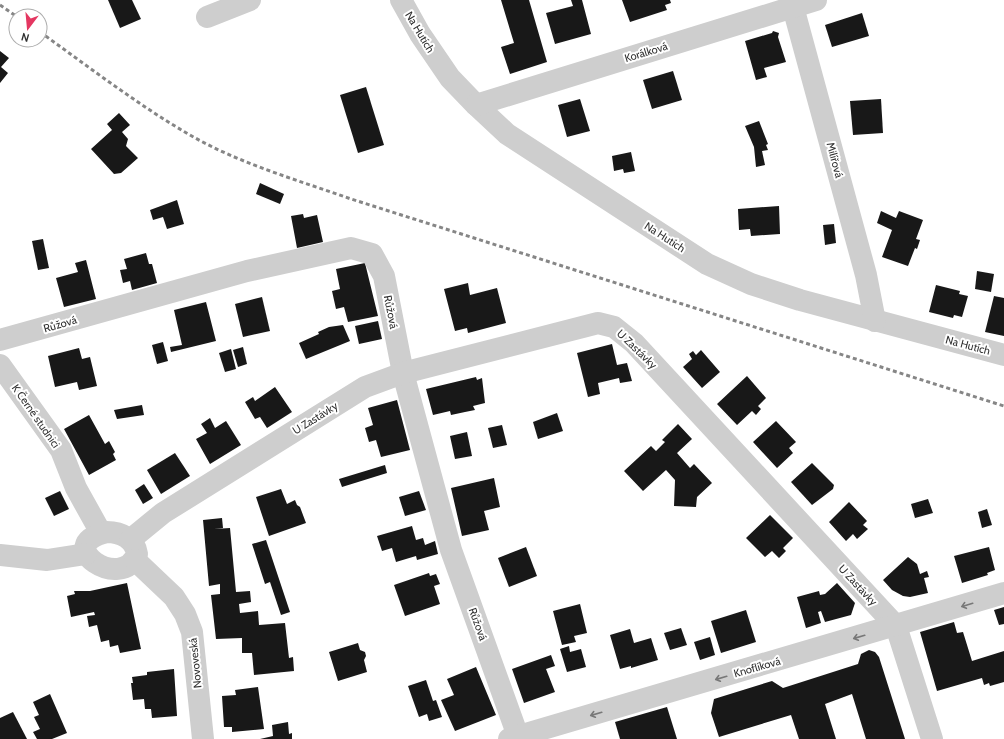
<svg xmlns="http://www.w3.org/2000/svg" width="1004" height="739" font-family="Cabin,sans-serif">
	<rect width="100%" height="100%" fill="#fff"/>
	<!-- building -->
	<g fill="#181818">
		<polygon points="108,0 132,0 141,19 120,28"/>
		<polygon points="501,0 529,0 547,62 510,74 501,47 514,43"/>
		<polygon points="571,0 582,0 591,34 555,44 546,13 573,6"/>
		<polygon points="622,0 670,0 671,3 665,5 667,10 630,22"/>
		<polygon points="862,13 869,36 832,47 825,25"/>
		<polygon points="773,31 779,33 778,37 786,62 764,68 767,77 756,80 745,41 772,33"/>
		<polygon points="0,51 9,58 1,67 8,73 0,83"/>
		<polygon points="673,71 682,100 652,109 643,80"/>
		<polygon points="366,87 384,145 358,153 340,95"/>
		<polygon points="580,99 590,131 567,137 558,105"/>
		<polygon points="881,99 883,133 853,135 850,101"/>
		<polygon points="119,113 130,125 122,132 128,139 126,146 138,158 121,173 114,174 91,149 112,130 107,124"/>
		<polygon points="759,121 768,144 766,145 768,150 762,151 765,165 756,167 754,147 745,126"/>
		<polygon points="631,152 635,171 624,173 623,169 614,171 612,156"/>
		<polygon points="260,183 284,194 280,204 256,194"/>
		<polygon points="177,200 184,224 167,229 163,217 153,220 150,210"/>
		<polygon points="779,206 780,234 751,236 750,229 739,230 738,209"/>
		<polygon points="881,211 896,218 899,211 923,220 916,239 920,240 917,249 915,248 908,266 882,257 892,230 877,223"/>
		<polygon points="303,214 304,218 317,215 323,242 297,248 291,216"/>
		<polygon points="834,224 836,243 825,245 823,225"/>
		<polygon points="43,239 49,268 38,270 32,241"/>
		<polygon points="146,253 149,264 152,264 157,283 132,290 130,281 123,283 120,270 127,269 124,259"/>
		<polygon points="86,260 96,299 64,307 56,278 78,272 75,263"/>
		<polygon points="365,263 378,316 348,322 344,307 336,309 332,291 340,289 336,269"/>
		<polygon points="977,271 994,274 991,292 975,289"/>
		<polygon points="468,283 470,295 497,288 506,323 468,333 467,328 455,331 444,289"/>
		<polygon points="936,285 960,291 959,294 968,296 962,317 954,315 953,318 929,312"/>
		<polygon points="994,296 1004,298 1004,336 985,332"/>
		<polygon points="262,297 270,331 243,337 235,304"/>
		<polygon points="206,302 216,341 171,352 170,347 182,345 174,310"/>
		<polygon points="378,321 382,339 359,344 355,326"/>
		<polygon points="343,325 350,341 306,359 299,343 319,334 318,332 329,327"/>
		<polygon points="163,342 168,361 157,364 152,345"/>
		<polygon points="612,344 617,365 627,363 632,381 620,383 619,378 598,383 600,394 588,397 577,353"/>
		<polygon points="243,347 247,364 238,367 233,350"/>
		<polygon points="79,348 82,359 90,357 97,386 79,390 77,382 55,387 48,356"/>
		<polygon points="231,349 236,369 225,372 219,353"/>
		<polygon points="701,350 720,372 702,388 683,367 692,359 689,354 693,351 696,355"/>
		<polygon points="747,376 766,398 758,406 761,409 756,415 752,411 737,425 717,404"/>
		<polygon points="476,377 477,380 482,378 485,403 473,406 475,410 465,412 451,415 450,411 433,415 426,389"/>
		<polygon points="275,387 292,412 267,428 260,417 255,419 245,402 253,397 255,401"/>
		<polygon points="397,400 410,450 381,457 376,440 369,442 365,428 373,425 368,408"/>
		<polygon points="142,405 144,415 117,419 114,410"/>
		<polygon points="557,413 563,431 538,439 533,422"/>
		<polygon points="89,415 105,444 109,441 115,452 113,454 116,460 89,475 64,429"/>
		<polygon points="210,418 215,428 226,421 241,445 210,464 196,439 207,433 201,424"/>
		<polygon points="776,421 796,442 789,448 793,453 777,468 753,442"/>
		<polygon points="678,424 692,439 677,453 690,468 694,464 712,483 697,497 696,507 674,506 675,480 666,470 643,491 624,471 651,446 656,451 665,442 662,440"/>
		<polygon points="502,425 507,445 493,448 488,428"/>
		<polygon points="467,432 472,456 455,459 450,436"/>
		<polygon points="175,453 190,476 161,494 147,470"/>
		<polygon points="812,463 834,485 833,489 812,505 791,482"/>
		<polygon points="385,465 387,473 342,487 339,479"/>
		<polygon points="494,478 500,507 484,511 489,530 462,536 451,488"/>
		<polygon points="144,484 153,498 143,504 135,490"/>
		<polygon points="281,489 287,504 295,500 297,505 300,507 306,523 269,536 256,497"/>
		<polygon points="60,491 69,509 54,516 45,498"/>
		<polygon points="419,491 426,510 405,516 399,497"/>
		<polygon points="928,499 933,513 915,518 911,504"/>
		<polygon points="849,502 867,521 863,525 868,529 857,539 853,534 846,541 829,522"/>
		<polygon points="987,509 992,525 982,528 978,512"/>
		<polygon points="770,515 793,538 783,548 786,551 779,558 772,551 765,557 746,538"/>
		<polygon points="222,518 223,528 214,529 230,528 236,592 250,591 251,602 239,604 240,613 258,611 259,625 285,623 289,658 293,657 294,671 254,675 252,653 242,653 242,638 216,639 211,595 220,594 220,584 209,586 203,520"/>
		<polygon points="412,526 416,540 423,538 425,545 435,541 438,554 417,560 416,556 396,562 392,548 382,551 377,536"/>
		<polygon points="266,540 290,612 281,615 270,582 265,584 252,544"/>
		<polygon points="526,547 537,576 509,587 498,558"/>
		<polygon points="989,547 995,570 987,573 988,575 962,583 954,556"/>
		<polygon points="908,557 917,564 920,574 927,571 929,577 924,578 928,593 910,597 903,596 892,590 883,580"/>
		<polygon points="429,573 430,576 436,574 440,584 434,586 440,604 405,616 394,585"/>
		<polygon points="127,583 141,649 120,653 118,645 110,647 109,640 101,642 97,625 89,627 87,616 95,615 94,612 71,617 67,596 75,594 74,591 90,591"/>
		<polygon points="837,583 855,603 851,615 825,622 821,611 818,612 821,623 806,628 797,597 819,591 820,595 825,594"/>
		<polygon points="580,604 587,633 574,636 576,642 562,645 553,611"/>
		<polygon points="1004,607 1004,624 999,625 994,610"/>
		<polygon points="746,610 756,642 721,653 711,621"/>
		<polygon points="954,622 957,633 963,632 972,661 1004,651 1004,682 990,686 989,683 984,685 982,678 937,691 920,632"/>
		<polygon points="681,628 687,645 670,650 664,633"/>
		<polygon points="630,629 634,643 651,638 658,660 631,668 631,666 620,669 610,635"/>
		<polygon points="710,637 715,655 700,660 694,642"/>
		<polygon points="358,643 360,650 365,652 366,656 364,660 367,672 338,681 329,652"/>
		<polygon points="569,646 570,652 581,649 586,667 567,672 560,649"/>
		<polygon points="869,650 875,652 879,657 905,739 866,739 852,694 825,704 836,739 799,739 791,715 719,737 711,713 714,699 772,681 783,688 858,664 861,654"/>
		<polygon points="551,655 555,666 546,669 555,692 524,703 512,669"/>
		<polygon points="476,667 496,715 455,731 441,700 454,695 447,679"/>
		<polygon points="174,669 177,716 152,718 151,709 145,709 144,699 133,700 131,683 133,683 132,677 147,675 147,672"/>
		<polygon points="426,680 433,701 436,700 442,717 429,721 427,714 419,717 408,686"/>
		<polygon points="258,687 264,729 232,732 232,727 224,727 222,696 236,695 235,690"/>
		<polygon points="50,694 67,733 52,739 37,739 33,732 40,729 34,717 39,715 33,702"/>
		<polygon points="667,707 677,739 620,739 615,722"/>
		<polygon points="13,712 27,739 0,739 0,718"/>
		<polygon points="288,722 289,734 292,733 292,739 260,739 273,736 272,725"/>
	</g>
	<g fill="none" stroke-linecap="round" stroke-linejoin="round">
		<!-- minor -->
		<g stroke="#cecece" stroke-width="22">
			<polyline points="401,0 420,34 450,78 476,105 507,134 707,264 751,284 800,300 1004,355"/>
			<polyline points="793,0 793,7 866,275 875,321"/>
			<polyline points="207,17 250,0"/>
			<polyline points="476,105 816,0"/>
			<polyline points="0,340 247,271 351,248 372,254 384,276 403,373 451,550 519,739"/>
			<polyline points="0,365 61,450 76,488 101,533"/>
			<path d="M107,532C121,532 135,539 137,554C122,593 50,545 107,532Z"/>
			<polyline points="130,540 163,513 365,387 403,373 598,323 614,327 634,343 896,626 932,739"/>
			<polyline points="0,555 47,560 86,554"/>
			<polyline points="135,560 174,597 185,614 192,632 203,739"/>
			<polyline points="509,739 1004,593"/>
		</g>
		<!-- rail -->
		<g stroke="#868686" stroke-width="3" stroke-dasharray="4 3" stroke-linecap="butt">
			<polyline points="0,5 16,16"/>
			<path d="M40,32C89,67 138,105 190,135C240,164 298,180 351,199L1004,406"/>
		</g>
	</g>
	<!-- one-way arrows -->
	<defs><path id="oneway-shaft" d="M-6 0H5M1.5-3L5.5 0L1.5 3" fill="none" stroke-width="1.6" stroke-linecap="round" stroke-linejoin="round"/></defs>
	<g stroke="#787878">
		<use href="#oneway-shaft" transform="translate(967 605) rotate(163)"/>
		<use href="#oneway-shaft" transform="translate(859 637) rotate(164)"/>
		<use href="#oneway-shaft" transform="translate(721 678) rotate(164)"/>
		<use href="#oneway-shaft" transform="translate(596 714) rotate(164)"/>
	</g>
	<g text-anchor="middle" stroke-width="4" stroke-linejoin="round" paint-order="stroke">
		<!-- street labels -->
		<g font-size="11" fill="#313131" stroke="#fff">
			<text transform="translate(420 32) rotate(59)" y="4">Na Hutích</text>
			<text transform="translate(646 52) rotate(-17)" y="4">Korálková</text>
			<text transform="translate(835 160) rotate(75)" y="4">Milířová</text>
			<text transform="translate(665 237) rotate(33)" y="4">Na Hutích</text>
			<text transform="translate(391 312) rotate(79)" y="4">Růžová</text>
			<text transform="translate(60 324) rotate(-16)" y="4">Růžová</text>
			<text transform="translate(968 345) rotate(15)" y="4">Na Hutích</text>
			<text transform="translate(637 349) rotate(44)" y="4">U Zastávky</text>
			<text transform="translate(36 416) rotate(55)" y="4">K Černé studnici</text>
			<text transform="translate(315 418) rotate(-32)" y="4">U Zastávky</text>
			<text transform="translate(858 585) rotate(47)" y="4">U Zastávky</text>
			<text transform="translate(478 624) rotate(70)" y="4">Růžová</text>
			<text transform="translate(195 663) rotate(-96)" y="4">Novoveská</text>
			<text transform="translate(757 667) rotate(-16)" y="4">Knoflíková</text>
		</g>
	</g>
	<!-- north arrow -->
	<g transform="translate(28 28) rotate(196)"><circle r="19" fill="#ffffff" stroke="#adadad"/>
	<path d="M0-3L7 15L0 10L-7 15Z" fill="#e43761"/>
	<text y="-6" font-size="11" font-weight="bold" text-anchor="middle" fill="#313131">N</text>
	</g>
</svg>
